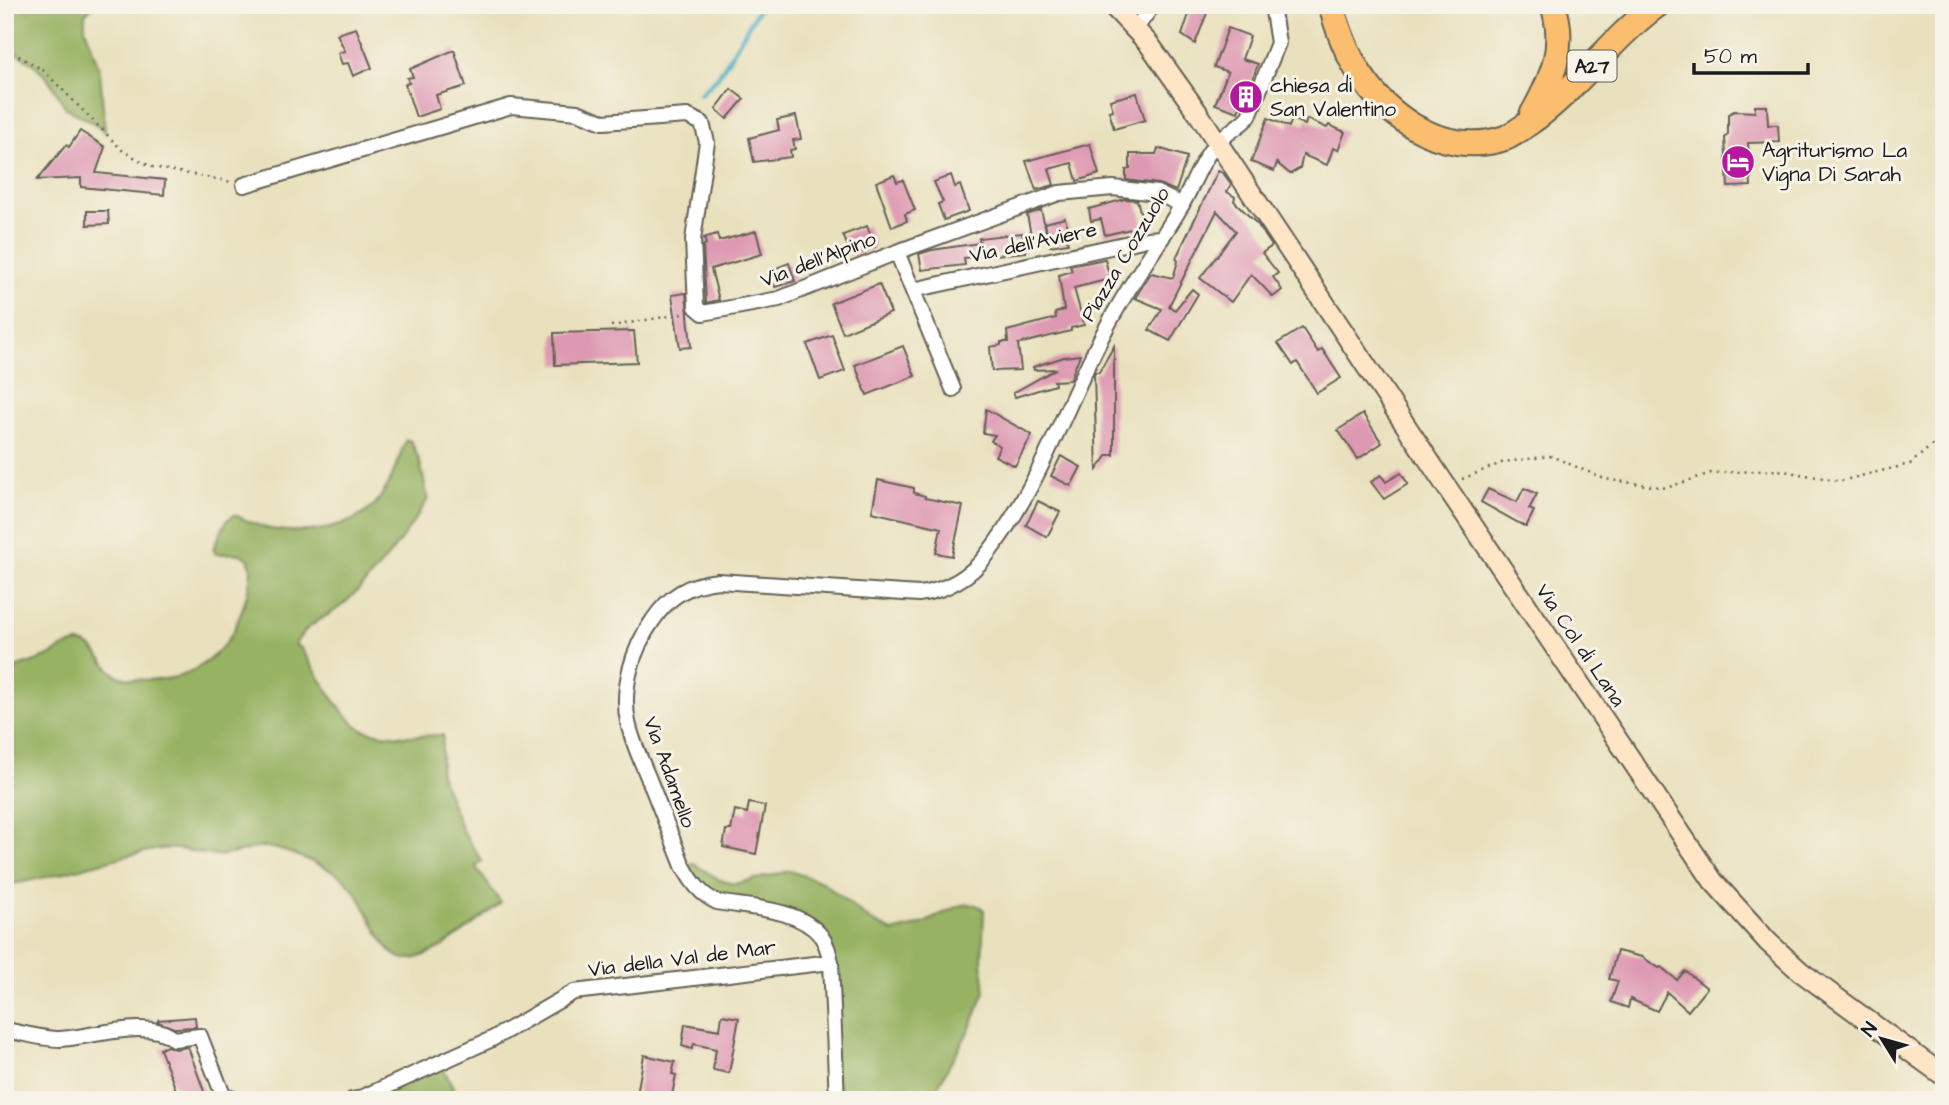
<svg xmlns="http://www.w3.org/2000/svg" width="1949" height="1105" font-family="'Architects Daughter',sans-serif">
	<rect width="100%" height="100%" fill="#f7f3e8"/>
	<filter id="ink" filterUnits="userSpaceOnUse"><feTurbulence type="fractalNoise" baseFrequency=".0143" numOctaves="2"/><feDisplacementMap in="SourceGraphic" scale="14" xChannelSelector="R" yChannelSelector="G"/><feConvolveMatrix kernelMatrix="1 2 1 2 8 2 1 2 1" color-interpolation-filters="sRGB"/></filter>
	<filter id="wash" filterUnits="userSpaceOnUse"><feTurbulence type="fractalNoise" baseFrequency=".00686" numOctaves="4" result="noise"/><feDisplacementMap in="SourceGraphic" scale="28" xChannelSelector="R" yChannelSelector="G"/><feGaussianBlur stdDeviation="1.57" result="paint"/><feColorMatrix in="noise" values="0 0 0 0 0 0 0 0 0 0 0 0 0 0 0 0 0 1.4 0 .05"/><feComposite in="paint" operator="in"/></filter>
	<g filter="url(#wash)">
		<rect width="100%" height="100%" fill="#e9e1be"/>
		<!-- forest -->
		<g fill="#98b264" stroke="#5a6740" stroke-width="2">
			<polygon points="5,5 94,5 85,14 85,28 100,71 105,132 99,126 66,108 49,80 35,65 5,46"/>
			<path d="M406,440L411,441L420,462L428,499C406,535 378,572 347,601C328,619 308,620 295,645L301,648C314,668 344,723 365,730C389,738 418,736 443,735L440,774L463,832L482,861L476,867L501,903C479,919 433,961 406,959C378,957 369,895 339,875C326,867 280,847 265,847C251,847 238,854 224,855C201,857 184,846 161,849C108,857 58,878 5,885V671C20,666 36,662 51,655C60,650 68,643 80,643C96,644 103,665 115,674C128,682 169,681 183,675C201,668 218,654 229,638C238,626 259,570 247,558C239,551 226,554 216,554L213,549L227,520L235,515C246,520 258,526 270,529C304,535 352,530 376,503C392,484 397,461 406,440Z"/>
			<path d="M694,864L720,880L734,884L790,871L822,882L871,921L894,932C903,929 912,927 921,924C939,918 967,893 984,910L982,962L985,992L969,1030L930,1100H835L826,947L807,920L720,900L684,867Z"/>
			<polygon points="442,1066 457,1095 452,1100 326,1100 358,1092 398,1073"/>
		</g>
		<g fill="none" stroke-linecap="round" stroke-linejoin="round">
			<!-- stream -->
			<polyline stroke="#44aec3" stroke-width="4.5" points="700,94 718,77 761,5"/>
		</g>
		<g id="blocks">
			<!-- building -->
			<g fill="#de99b2">
				<polygon points="1192,5 1210,5 1195,44 1182,35"/>
				<polygon points="356,28 372,68 353,76 348,63 342,64 338,53 345,51 337,34"/>
				<polygon points="1228,28 1250,36 1242,59 1258,64 1244,103 1242,102 1238,112 1215,104 1228,72 1214,67"/>
				<polygon points="454,50 466,86 436,95 440,109 416,117 405,84 409,83 407,78 413,77 410,69"/>
				<polygon points="731,89 744,99 727,119 716,109"/>
				<polygon points="1137,93 1145,120 1114,129 1109,111 1113,110 1110,100"/>
				<polygon points="1755,106 1767,106 1768,125 1778,125 1779,142 1748,143 1751,186 1728,187 1725,138 1728,134 1728,114 1734,111 1755,112"/>
				<polygon points="796,116 801,139 793,140 795,149 790,150 791,157 754,162 749,138 779,130 777,120"/>
				<polygon points="1268,118 1289,127 1292,119 1305,125 1307,119 1327,128 1329,125 1345,132 1338,150 1333,148 1327,165 1303,155 1300,168 1290,174 1277,163 1274,171 1251,162"/>
				<polygon points="80,131 105,147 96,173 165,180 164,195 81,187 81,178 37,180 66,145 69,147"/>
				<polygon points="1090,144 1099,174 1077,181 1072,163 1049,169 1054,185 1036,190 1026,161"/>
				<polygon points="1158,148 1187,157 1176,191 1159,184 1126,180 1126,170 1130,169 1130,154 1156,154"/>
				<polygon points="1218,171 1223,173 1231,184 1227,192 1235,197 1234,201 1258,225 1272,246 1262,253 1278,273 1273,277 1282,290 1273,297 1251,274 1231,302 1200,278 1236,231 1217,211 1169,306 1175,310 1192,289 1198,294 1170,341 1149,330 1162,309 1135,298 1151,273 1173,278 1178,261 1176,258"/>
				<polygon points="894,175 897,182 903,180 915,210 905,214 907,221 892,227 876,182"/>
				<polygon points="951,175 955,187 960,185 969,211 944,220 938,204 943,202 934,182"/>
				<polygon points="1125,199 1137,200 1144,226 1105,235 1101,219 1091,221 1089,209"/>
				<polygon points="1041,210 1046,230 1031,234 1027,215"/>
				<polygon points="87,211 108,211 109,224 87,225"/>
				<polygon points="1065,218 1069,230 1065,231 1068,243 1050,246 1045,223"/>
				<polygon points="867,226 875,247 852,256 843,235"/>
				<polygon points="756,231 762,254 711,269 719,300 706,303 703,246 706,244 704,238 717,234 719,241"/>
				<polygon points="1022,233 1026,252 964,258 965,265 922,270 919,254 932,250 980,243 979,238"/>
				<polygon points="1105,259 1110,279 1074,288 1084,325 1071,328 1071,331 1018,344 1021,370 992,371 990,347 1001,345 1001,342 1008,342 1007,331 1056,318 1055,313 1064,310 1059,275 1072,271 1070,266"/>
				<polygon points="789,263 795,281 775,287 769,271"/>
				<polygon points="879,284 891,313 843,333 831,303"/>
				<polygon points="686,293 691,347 680,348 672,295"/>
				<polygon points="1302,328 1318,352 1322,349 1341,378 1317,393 1297,362 1293,365 1278,343"/>
				<polygon points="634,331 637,362 555,365 554,333"/>
				<polygon points="832,335 845,371 820,380 807,344"/>
				<polygon points="903,346 915,376 867,395 855,365"/>
				<polygon points="1114,346 1114,455 1108,455 1097,470 1094,375 1095,372 1099,372"/>
				<polygon points="1080,355 1070,380 1054,381 1055,385 1015,397 1013,393 1056,369 1034,370 1033,367 1064,357"/>
				<polygon points="986,409 1032,435 1015,466 995,456 1000,446 991,441 995,435 983,433"/>
				<polygon points="1363,414 1382,443 1358,459 1338,430"/>
				<polygon points="1061,456 1081,467 1071,486 1051,476"/>
				<polygon points="1401,473 1408,484 1384,499 1371,482 1381,475 1386,482"/>
				<polygon points="878,480 914,488 914,493 925,496 925,498 963,506 952,556 936,553 941,528 872,512"/>
				<polygon points="1524,488 1537,494 1529,509 1534,511 1526,527 1481,502 1488,489 1517,502"/>
				<polygon points="1038,501 1060,512 1047,537 1026,525"/>
				<polygon points="749,803 765,806 756,854 723,847 726,830 731,830 735,810 747,813"/>
				<polygon points="1617,951 1642,957 1659,968 1661,967 1677,980 1685,971 1707,988 1688,1011 1667,992 1657,1011 1630,999 1628,1008 1611,1002 1618,981 1609,979"/>
				<polygon points="722,1015 739,1018 729,1073 713,1070 716,1049 694,1044 692,1049 682,1046 685,1024 720,1030"/>
				<polygon points="195,1017 196,1027 174,1028 158,1022 158,1020"/>
				<polygon points="167,1046 175,1049 188,1047 207,1100 180,1100 160,1049"/>
				<polygon points="644,1055 675,1062 672,1074 676,1075 671,1100 636,1100"/>
			</g>
		</g>
	</g>
	<g filter="url(#ink)">
		<use href="#blocks" fill-opacity="0" stroke="#646155" stroke-width="2"/>
		<g fill="none" stroke-linecap="round" stroke-linejoin="round">
			<!-- street casing -->
			<g stroke="#646155" stroke-width="18">
				<g id="street">
					<polyline points="1136,28 1153,5"/>
					<polyline points="244,185 511,106 577,112 603,122 687,116 702,123 707,142 693,240 696,307 703,313 779,299 897,252 1059,193 1113,188 1157,193 1182,205"/>
					<polyline points="897,252 953,389"/>
					<polyline points="913,290 1147,239 1162,238"/>
					<path d="M5,1030C23,1033 43,1039 60,1039C90,1038 149,1017 174,1039L200,1036L223,1095L236,1100"/>
					<polyline points="352,1100 359,1099 492,1039 574,992 831,962"/>
					<path d="M837,1100L831,962C829,953 827,944 821,936C799,908 750,908 717,902C701,895 692,882 683,866C672,838 661,810 650,782C642,762 632,742 628,722C621,688 633,648 653,620C670,595 689,584 718,581L919,594C945,591 970,577 986,556C1041,486 1068,398 1110,321C1131,282 1158,246 1180,208C1192,188 1199,165 1213,147C1223,134 1239,128 1249,116L1278,43L1272,5"/>
				</g>
			</g>
			<!-- secondary casing -->
			<g stroke="#646155" stroke-width="23">
				<polyline id="secondary" points="1112,5 1149,44 1198,113 1446,486 1713,881 1768,942 1801,972 1944,1076"/>
			</g>
			<!-- highway casing -->
			<g stroke="#646155" stroke-width="28">
				<g id="highway">
					<path d="M1331,5C1345,56 1367,98 1413,126C1440,142 1473,149 1505,138C1515,134 1526,125 1536,118C1580,85 1612,38 1657,5"/>
					<path d="M1532,115C1552,80 1567,46 1553,5"/>
				</g>
			</g>
			<!-- path -->
			<g stroke="#646155" stroke-width="2.5" stroke-dasharray="2 5" stroke-linecap="butt">
				<polyline points="5,58 17,55 43,70 123,151 152,167 232,182"/>
				<polyline points="611,326 682,314"/>
				<polyline points="1462,479 1504,462 1551,456 1605,479 1666,488 1711,473 1778,470 1840,481 1910,464 1944,435"/>
			</g>
			<!-- street -->
			<use href="#street" stroke="#fff" stroke-width="14"/>
			<!-- secondary -->
			<use href="#secondary" stroke="#fde5c5" stroke-width="19"/>
			<!-- highway -->
			<use href="#highway" stroke="#fabe6e" stroke-width="24"/>
		</g>
	</g>
	<!-- icons -->
	<defs>
		<g id="building-disc" transform="scale(1.75)"><circle r="9.5" fill="#b5179e" stroke="#f7f3e8"/><path d="M-4-6H4V6H1V3H-1V6H-4ZM-2.5-4.3h1.7v1.8h-1.7ZM.8-4.3h1.7v1.8H.8ZM-2.5-1h1.7V.8h-1.7ZM.8-1h1.7V.8H.8Z" fill="#fff"/></g>
		<g id="hotel-disc" transform="scale(1.75)"><circle r="9.5" fill="#b5179e" stroke="#f7f3e8"/><path d="M-6-4.5h1.5V1H6V5H4.5V3h-9V5H-6ZM-4 0a1.8 1.8 0 1 1 3.6 0ZM.5 0V-2.5h3Q6-2.5 6 0Z" fill="#fff"/></g>
	</defs>
	<g fill-rule="evenodd">
		<use href="#building-disc" x="1246" y="97"/>
		<use href="#hotel-disc" x="1738" y="162"/>
	</g>
	<g text-anchor="middle" stroke-width="6" stroke-linejoin="round" paint-order="stroke">
		<!-- shield labels -->
		<rect fill="#f7f3e8" stroke="#5e5c59" stroke-width="2" x="1567.5" y="50.5" width="49" height="31" rx="5"/>
		<g font-size="19" font-weight="bold" fill="#1c1c1c">
			<text x="1592" y="73">A27</text>
		</g>
		<!-- poi labels -->
		<g font-size="21" fill="#1c1c1c" stroke="#f7f3e8" text-anchor="start">
			<text x="1270" y="92">chiesa di<tspan x="1270" dy="24">San Valentino</tspan></text>
			<text x="1762" y="157">Agriturismo La<tspan x="1762" dy="24">Vigna Di Sarah</tspan></text>
		</g>
		<!-- street labels -->
		<g font-size="21" fill="#1c1c1c" stroke="#f7f3e8">
			<text transform="translate(1033 242) rotate(-12)" y="7">Via dell'Aviere</text>
			<text transform="translate(1125 254) rotate(-59)" y="7">Piazza Cozzuolo</text>
			<text transform="translate(818 259) rotate(-21)" y="7">Via dell'Alpino</text>
			<text transform="translate(1581 645) rotate(56)" y="7">Via Col di Lana</text>
			<text transform="translate(670 772) rotate(70)" y="7">Via Adamello</text>
			<text transform="translate(682 958) rotate(-7)" y="7">Via della Val de Mar</text>
		</g>
	</g>
	<!-- margin -->
	<rect width="1949" height="1105" fill="none" stroke="#f7f3e8" stroke-width="28"/>
	<!-- north arrow -->
	<g transform="translate(1882 1039) rotate(307)" stroke="#f7f3e8" stroke-width="5" paint-order="stroke">
	<path d="M0-5L12 26L0 18L-12 26Z" fill="#1c1c1c"/>
	<text y="-10" font-size="19" font-weight="bold" text-anchor="middle" fill="#1c1c1c">N</text>
	</g>
	<!-- scale -->
	<path d="M1694 63v10h114v-10" fill="none" stroke="#1c1c1c" stroke-width="3.5"/>
	<text x="1704" y="63" font-size="21" fill="#1c1c1c" stroke="#f7f3e8" stroke-width="5" paint-order="stroke">50 m</text>
</svg>
